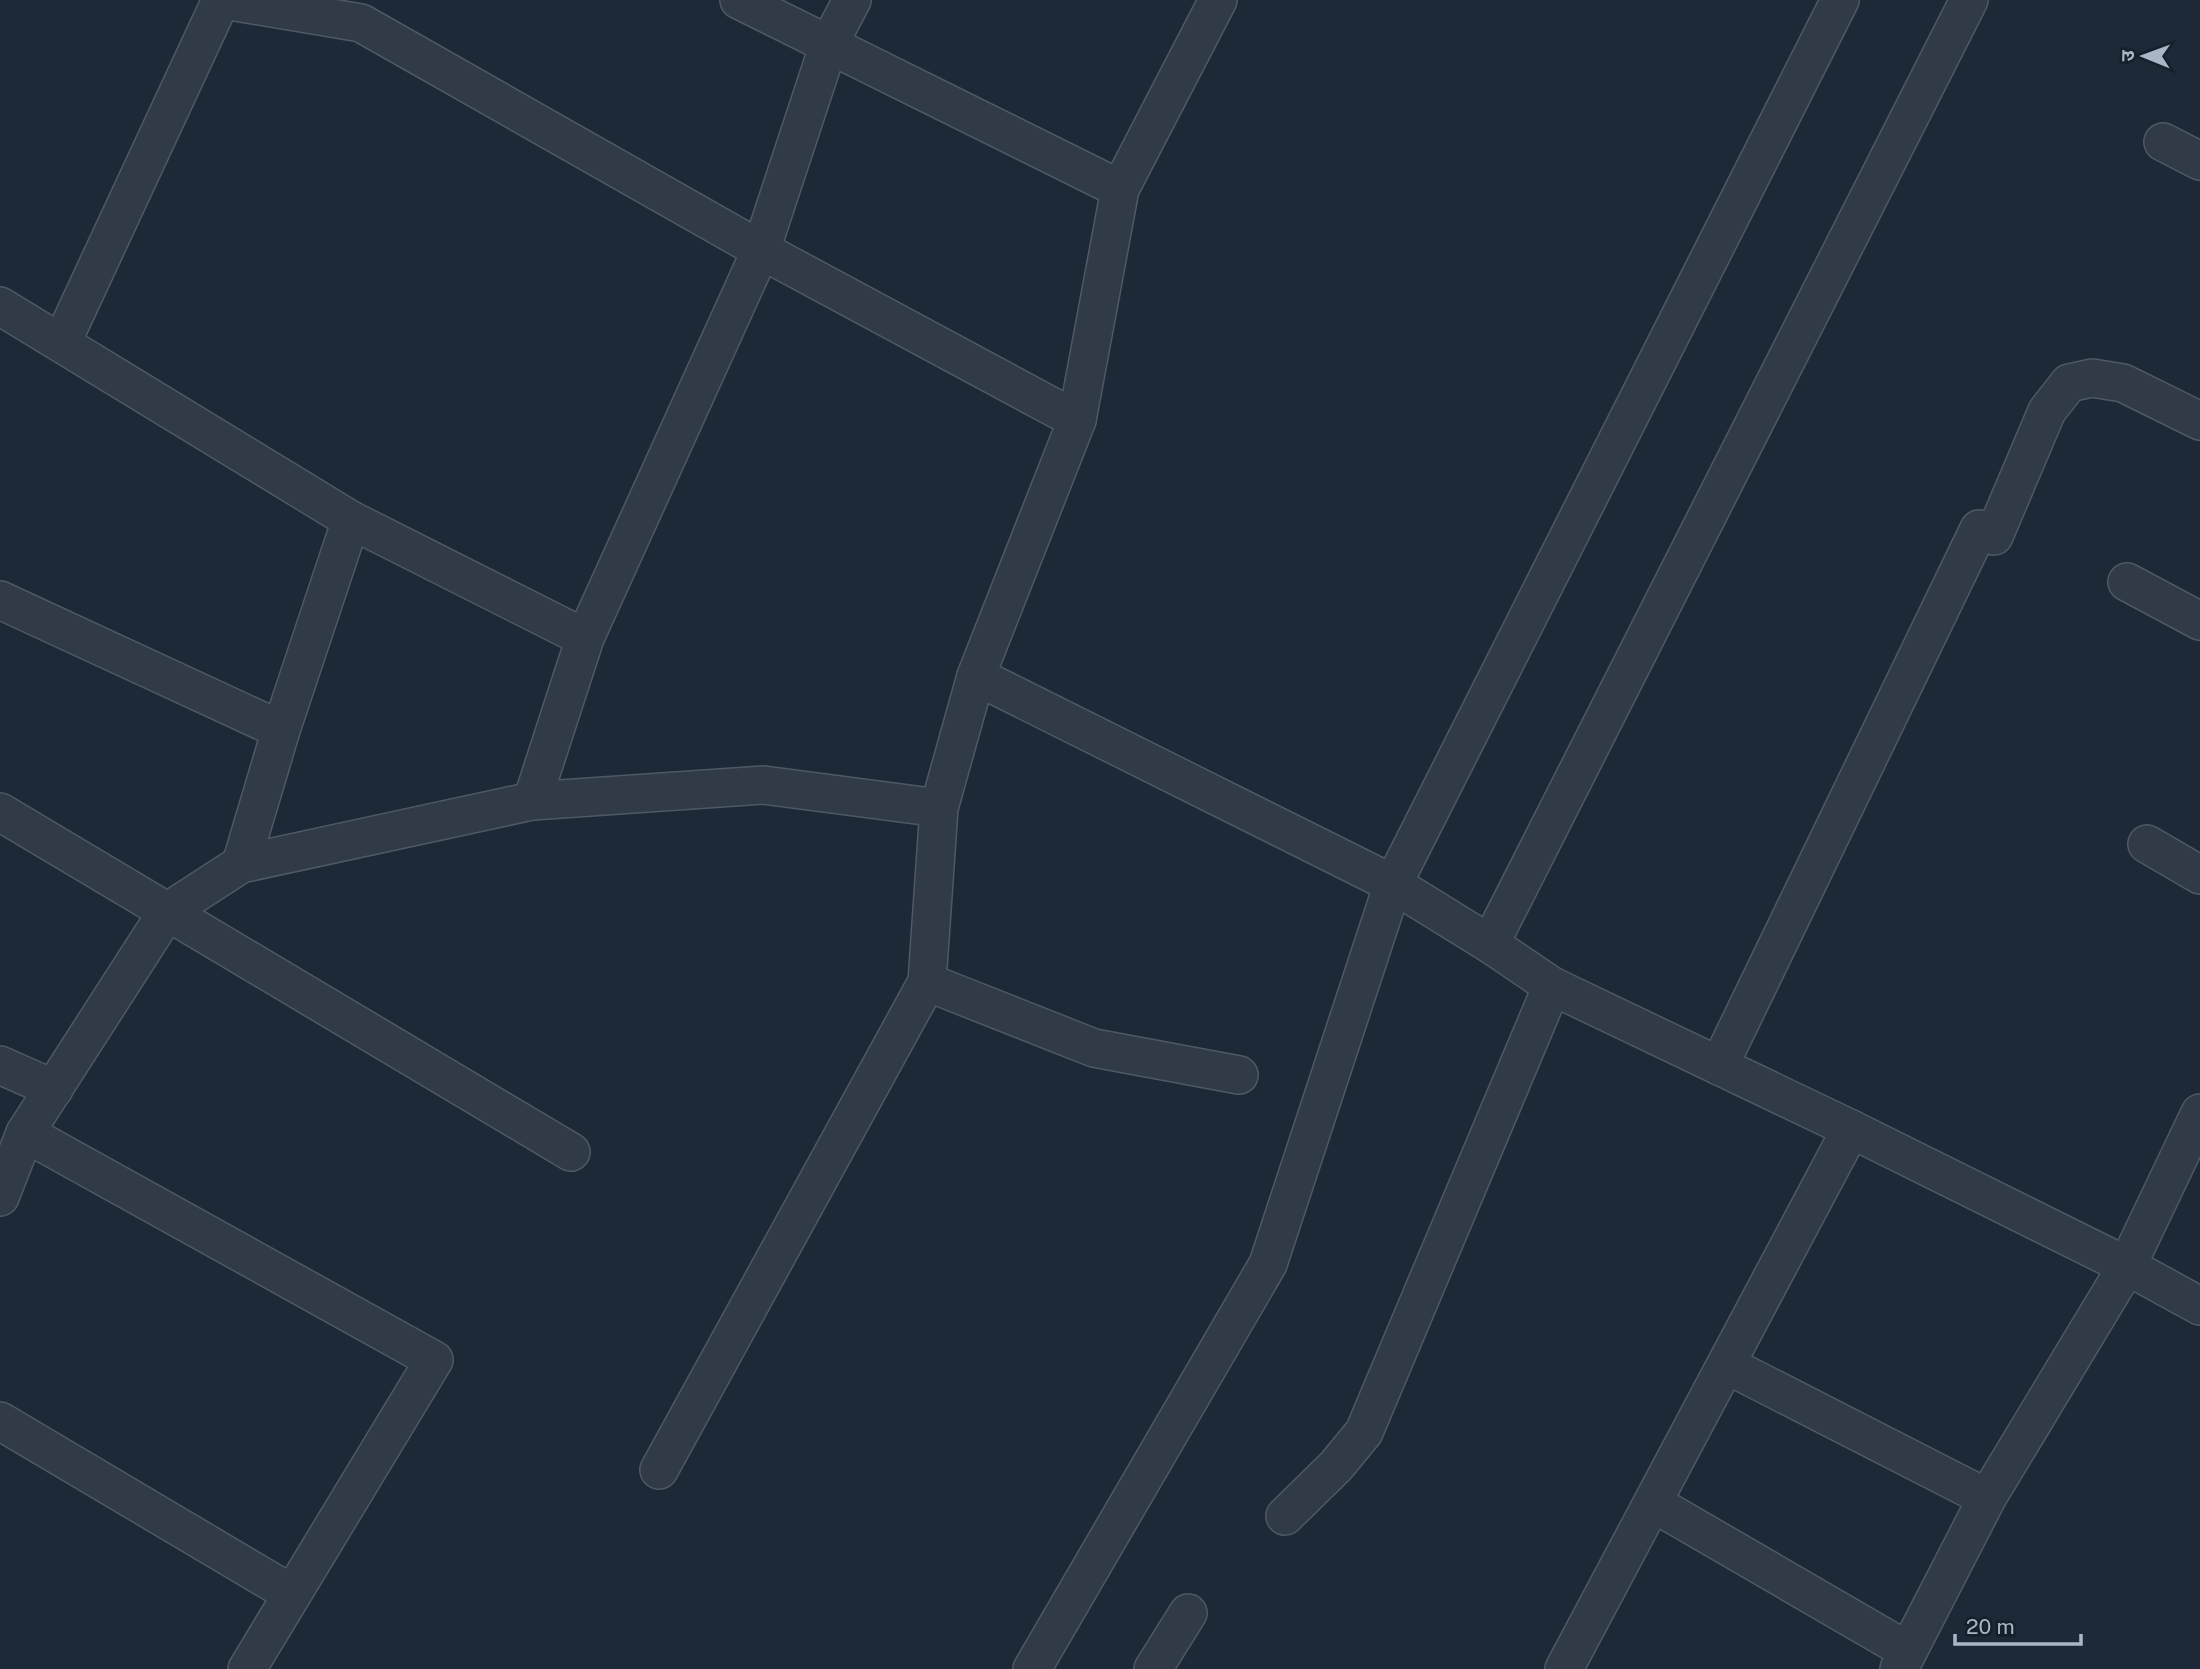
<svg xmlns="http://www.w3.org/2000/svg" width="2200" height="1669" font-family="'Public Sans','Noto Sans Devanagari',sans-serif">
	<rect width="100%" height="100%" fill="#1d2937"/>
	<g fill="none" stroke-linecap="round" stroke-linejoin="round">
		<!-- street casing -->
		<g stroke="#4e5966" stroke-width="40">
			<g id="street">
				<polyline points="224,0 361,23 761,250 829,44 852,0"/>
				<polyline points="739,0 1120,189"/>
				<polyline points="2163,142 2200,161"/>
				<polyline points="0,306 351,520 585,638"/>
				<polyline points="62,342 221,0"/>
				<polyline points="1077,420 1120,189 1218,0"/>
				<polyline points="1994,536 2047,411 2069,383 2092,378 2123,383 2200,421"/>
				<polyline points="2127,582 2200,621"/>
				<polyline points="0,600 281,730"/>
				<polyline points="532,801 585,638 761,250 1077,420 976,676 1393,884 1490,944 1552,986 1851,1129 2127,1266 2200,1306"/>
				<polyline points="0,812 571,1152"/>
				<polyline points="2147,844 2200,875"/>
				<polyline points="241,864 281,730 351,520"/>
				<polyline points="1490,944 1969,0"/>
				<polyline points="927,982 1094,1048 1239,1075"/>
				<polyline points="0,1065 54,1089"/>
				<polyline points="1719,1066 1979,529"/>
				<polyline points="25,1133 434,1360 247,1669"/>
				<polyline points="0,1197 25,1133 167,912 241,864 532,801 764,785 939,808"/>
				<polyline points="1727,1365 1987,1498"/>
				<polyline points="0,1421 292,1594"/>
				<polyline points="659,1470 927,982 939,808 976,676"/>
				<polyline points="1653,1503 1908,1651"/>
				<polyline points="1285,1516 1336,1466 1364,1432 1552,986"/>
				<polyline points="1032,1669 1268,1264 1393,884 1840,0"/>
				<polyline points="1153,1669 1188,1613"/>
				<polyline points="1564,1669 1851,1129"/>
				<polyline points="1899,1669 1987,1498 2127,1266 2200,1113"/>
			</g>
		</g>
		<!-- street -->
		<use href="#street" stroke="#313b48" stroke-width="37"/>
	</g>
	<!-- north arrow -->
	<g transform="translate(2144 56) rotate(271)" stroke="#16202c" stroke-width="5" paint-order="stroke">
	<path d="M0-5L12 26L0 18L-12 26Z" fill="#aab6c5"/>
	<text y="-10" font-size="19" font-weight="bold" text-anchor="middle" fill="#aab6c5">उ</text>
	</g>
	<!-- scale -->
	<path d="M1955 1634v10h126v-10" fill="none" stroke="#aab6c5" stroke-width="3.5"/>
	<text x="1966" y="1634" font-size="21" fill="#aab6c5" stroke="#16202c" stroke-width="5" paint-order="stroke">20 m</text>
</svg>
